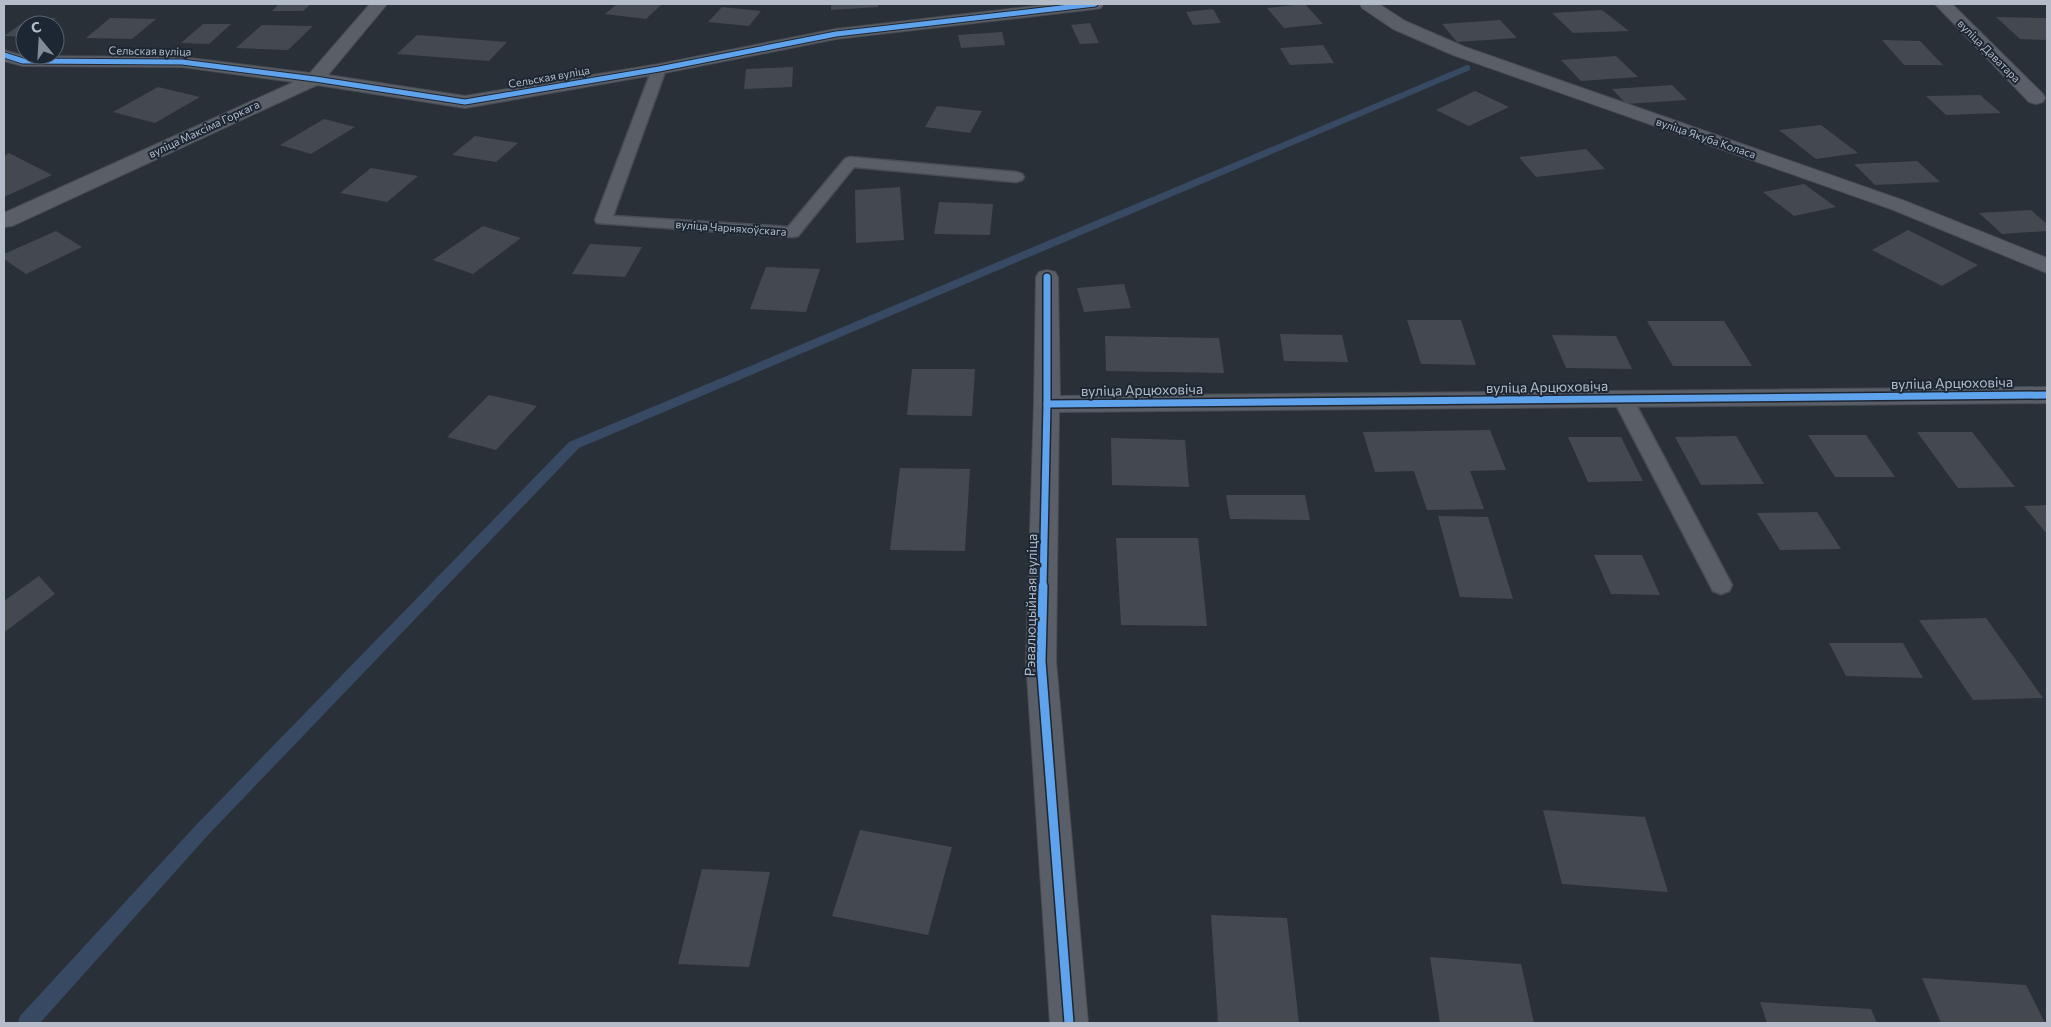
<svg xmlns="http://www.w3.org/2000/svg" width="2051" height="1027" font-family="Commissioner,sans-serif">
	<rect width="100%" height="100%" fill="#2a3038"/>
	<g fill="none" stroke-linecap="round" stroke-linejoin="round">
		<!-- stream -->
		<polygon fill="#384963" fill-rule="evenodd" points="1467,65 1470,66 1470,70 579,448 209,834 40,1023 18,1023 20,1016 197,824 569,442"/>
	</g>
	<!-- building -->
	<g fill="#444950">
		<polygon points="279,4 311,4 303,11 272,11"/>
		<polygon points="617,4 662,4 646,19 605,14"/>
		<polygon points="831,4 878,4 878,7 831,10"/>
		<polygon points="1305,4 1323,24 1284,28 1267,8"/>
		<polygon points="722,7 761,11 749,26 708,22"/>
		<polygon points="1213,9 1221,23 1193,25 1186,12"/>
		<polygon points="1602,10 1629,31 1573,33 1552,13"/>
		<polygon points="31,17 56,18 47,25 25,25 25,37 4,36"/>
		<polygon points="1996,17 2047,18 2047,40 2020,39"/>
		<polygon points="110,18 156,19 132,39 86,38"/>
		<polygon points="1500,20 1517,38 1457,42 1442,24"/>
		<polygon points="1090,23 1099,43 1080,44 1071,25"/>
		<polygon points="203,24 231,24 209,44 181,43"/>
		<polygon points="262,25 313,26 288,50 236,48"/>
		<polygon points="1002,32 1005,45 961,48 958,35"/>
		<polygon points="417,35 507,42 489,61 397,54"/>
		<polygon points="1882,40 1920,41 1943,65 1904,65"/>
		<polygon points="1323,45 1334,63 1290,65 1280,48"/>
		<polygon points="1616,56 1638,77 1581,81 1561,60"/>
		<polygon points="793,67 792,87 744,89 746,69"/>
		<polygon points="1672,85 1687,100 1626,104 1612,89"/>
		<polygon points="158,87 200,97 155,123 113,112"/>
		<polygon points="1475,91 1509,107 1469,126 1436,110"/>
		<polygon points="1980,95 2001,113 1946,115 1926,96"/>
		<polygon points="937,106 982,111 970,133 925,127"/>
		<polygon points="324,119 355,127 311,154 280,145"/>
		<polygon points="1821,125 1858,153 1816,159 1779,130"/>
		<polygon points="475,136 518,143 496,162 452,155"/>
		<polygon points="1586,149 1605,169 1536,177 1519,157"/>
		<polygon points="9,153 52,175 4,197 4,156"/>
		<polygon points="1917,161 1940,182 1875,185 1854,164"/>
		<polygon points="371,168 418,176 387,202 340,193"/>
		<polygon points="1804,184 1836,207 1794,216 1763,192"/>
		<polygon points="900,187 904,240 856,243 855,190"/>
		<polygon points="939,202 993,204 990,235 934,234"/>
		<polygon points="2031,210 2047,224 2047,231 2002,234 1979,213"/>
		<polygon points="483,226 521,238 473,274 433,260"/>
		<polygon points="1908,230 1978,265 1942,286 1872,250"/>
		<polygon points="56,231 82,247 26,274 4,259 4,254"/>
		<polygon points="590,244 642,247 625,277 572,274"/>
		<polygon points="766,267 820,269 806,312 750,309"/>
		<polygon points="1124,284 1131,308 1084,312 1077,288"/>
		<polygon points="1407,320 1461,320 1476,365 1421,364"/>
		<polygon points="1647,321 1724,321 1752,366 1673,366"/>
		<polygon points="1280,334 1342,335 1348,362 1284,361"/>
		<polygon points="1552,335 1616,336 1632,369 1566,368"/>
		<polygon points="1105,336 1219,338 1224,373 1106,371"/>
		<polygon points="912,369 975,369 972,416 907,415"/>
		<polygon points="489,395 537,406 496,450 447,437"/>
		<polygon points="1490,430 1506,470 1470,471 1484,509 1427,510 1414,471 1375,472 1363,432"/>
		<polygon points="1917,432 1972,432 2015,487 1958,488"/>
		<polygon points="1808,435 1866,435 1895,477 1835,477"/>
		<polygon points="1736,436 1764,484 1701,485 1675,437"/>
		<polygon points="1568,437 1621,437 1643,481 1588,482"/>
		<polygon points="1111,438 1185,440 1189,487 1112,485"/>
		<polygon points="900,468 970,469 965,551 890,550"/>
		<polygon points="1226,495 1305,495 1310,520 1230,519"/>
		<polygon points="2047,505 2047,534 2024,506"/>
		<polygon points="1817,512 1841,549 1780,550 1757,513"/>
		<polygon points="1438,516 1488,517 1513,599 1460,597"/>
		<polygon points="1116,538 1198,538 1207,626 1121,625"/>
		<polygon points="1594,555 1642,555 1660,595 1611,594"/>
		<polygon points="39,576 55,594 6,631 4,629 4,601"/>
		<polygon points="1986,618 2043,698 1973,700 1919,620"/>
		<polygon points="1829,643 1903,643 1923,678 1846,676"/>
		<polygon points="1543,810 1645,817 1668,892 1562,884"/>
		<polygon points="860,830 952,847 928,935 832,916"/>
		<polygon points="702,869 770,872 749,967 678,964"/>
		<polygon points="1211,915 1287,918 1299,1023 1218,1023"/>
		<polygon points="1430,957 1521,964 1534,1023 1440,1023"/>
		<polygon points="1922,978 2026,985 2045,1023 1941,1023"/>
		<polygon points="1760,1002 1871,1009 1877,1023 1767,1023"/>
	</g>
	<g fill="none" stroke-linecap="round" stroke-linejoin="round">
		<!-- service casing -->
		<g stroke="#484c53" stroke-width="3">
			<g id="service">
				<polygon points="659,65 666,69 613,216 788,227 845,159 850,157 1016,172 1022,174 1024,177 1022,180 1016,182 854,167 798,236 792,237 597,223 595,220 652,69"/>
				<polygon points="1623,393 1630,395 1633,399 1732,585 1729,591 1721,594 1713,591 1710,585 1613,399 1616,395"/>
			</g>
		</g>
		<!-- minor casing -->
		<g stroke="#484c53" stroke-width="2">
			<g id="minor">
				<polygon points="370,4 387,4 328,75 465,96 659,64 836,29 1053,4 1103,4 1101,8 1095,9 836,39 659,74 465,108 317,85 12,226 4,227 4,213 294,82 182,67 23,66 4,61 4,50 24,56 182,57 310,73"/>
				<polygon points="1360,4 1379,4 1405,21 1465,47 1905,201 2047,258 2047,273 1891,209 1453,55 1393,29 1362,8"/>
				<polygon points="1935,4 1952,4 2043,94 2045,98 2043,102 2036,104 2029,102"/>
				<polygon points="1047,270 1055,272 1058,277 1060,396 2047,387 2047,403 1059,412 1056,661 1088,1023 1050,1023 1026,661 1034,404 1036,277 1039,272"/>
			</g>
		</g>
		<!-- service -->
		<use href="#service" fill="#5a5e66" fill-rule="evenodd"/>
		<!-- minor -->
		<use href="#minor" fill="#5a5e66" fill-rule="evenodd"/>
		<!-- cycleway-far2 casing -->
		<g stroke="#1d2633" stroke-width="7">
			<polyline id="cycleway-far2" points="4,55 23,61 182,62 315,79 465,102 659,69 836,34 1095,4"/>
		</g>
		<!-- cycleway-far1 casing -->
		<g stroke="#1d2633" stroke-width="10">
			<g id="cycleway-far1">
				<polyline points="1047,404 2047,395"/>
				<polyline points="1043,587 1047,404 1047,277"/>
			</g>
		</g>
		<!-- cycleway casing -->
		<g stroke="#1d2633" stroke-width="12">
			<polyline id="cycleway" points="1043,586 1041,661 1069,1023"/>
		</g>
		<!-- cycleway-far2 -->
		<use href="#cycleway-far2" stroke="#60a3ed" stroke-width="5"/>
		<!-- cycleway-far1 -->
		<use href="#cycleway-far1" stroke="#60a3ed" stroke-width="7"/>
		<!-- cycleway -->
		<use href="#cycleway" stroke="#60a3ed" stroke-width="9"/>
	</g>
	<g text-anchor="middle" stroke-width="4" stroke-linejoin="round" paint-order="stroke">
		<!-- far-street labels -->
		<g font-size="11" fill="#b4bcc9" stroke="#1d2633">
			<text transform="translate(150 51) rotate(1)" y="4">Сельская вуліца</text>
			<text transform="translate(1989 51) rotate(45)" y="4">вуліца Даватара</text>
			<text transform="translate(549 77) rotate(-10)" y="4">Сельская вуліца</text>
			<text transform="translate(204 129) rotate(-25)" y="4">вуліца Максіма Горкага</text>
			<text transform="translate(1706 138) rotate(19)" y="4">вуліца Якуба Коласа</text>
			<text transform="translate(731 228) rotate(4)" y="4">вуліца Чарняхоўскага</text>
		</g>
		<!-- street labels -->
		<g font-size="14" fill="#b4bcc9" stroke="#1d2633">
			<text transform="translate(1952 383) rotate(-1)" y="5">вуліца Арцюховіча</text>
			<text transform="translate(1547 387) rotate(-1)" y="5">вуліца Арцюховіча</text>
			<text transform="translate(1142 390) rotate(-1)" y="5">вуліца Арцюховіча</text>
			<text transform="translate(1031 605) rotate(-89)" y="5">Рэвалюцыйная вуліца</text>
		</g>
	</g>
	<!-- border -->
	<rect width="2051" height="1027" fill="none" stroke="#b4bcc9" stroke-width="10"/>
	<!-- north arrow -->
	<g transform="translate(40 40) rotate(342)"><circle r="24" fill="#1d2633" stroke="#59626f"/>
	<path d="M0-4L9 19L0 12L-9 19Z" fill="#848b96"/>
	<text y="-8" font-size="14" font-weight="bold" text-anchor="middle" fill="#b4bcc9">С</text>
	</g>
</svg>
